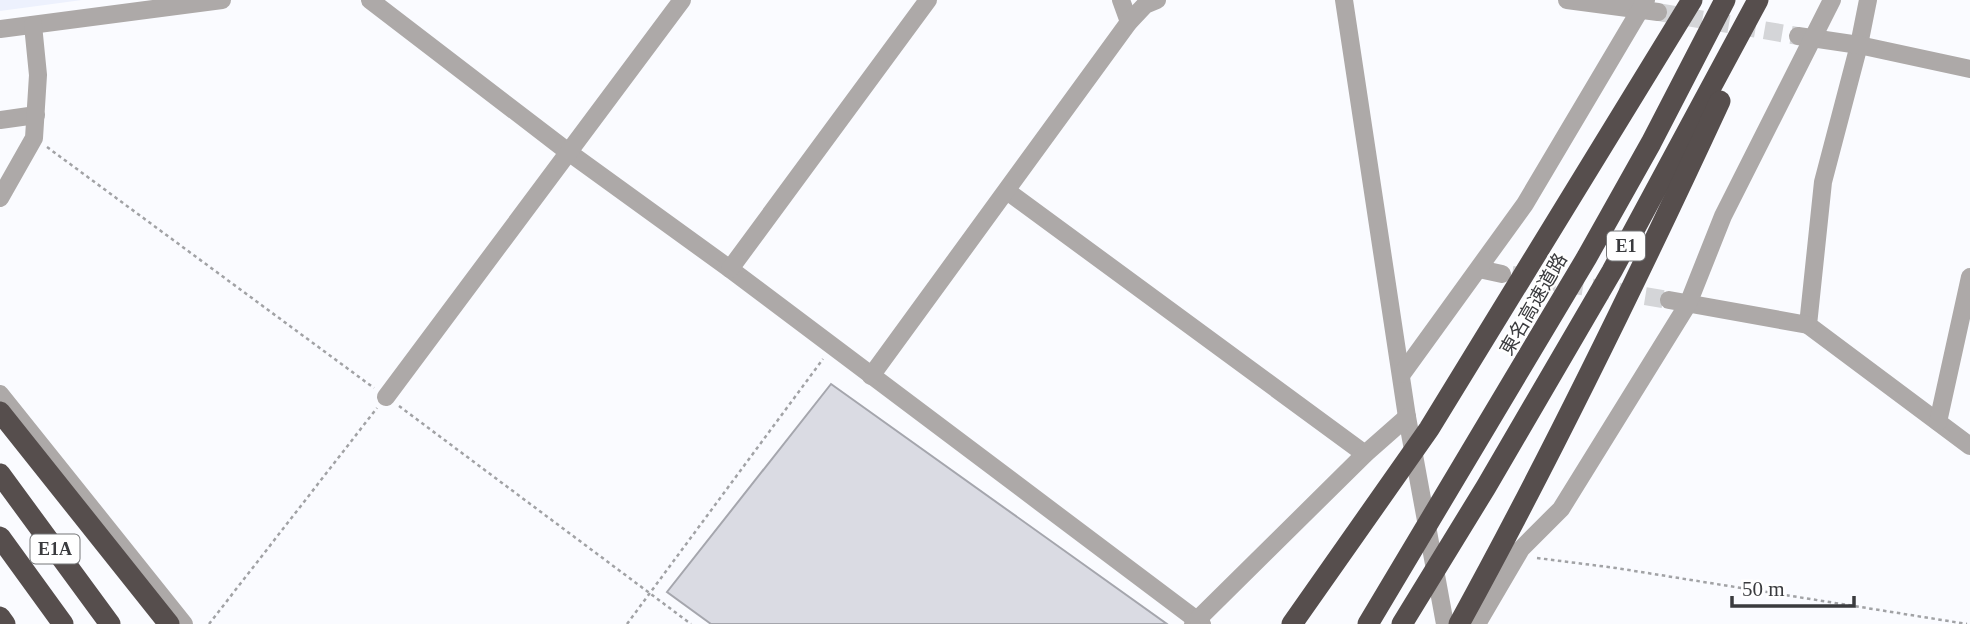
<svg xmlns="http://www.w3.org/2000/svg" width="1970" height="624" font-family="'Times New Roman','Noto Sans JP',serif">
	<rect width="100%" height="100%" fill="#fafbff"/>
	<!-- built -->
	<polygon fill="#edf1fd" points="0,0 82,0 0,11"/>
	<!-- building -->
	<polygon fill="#dadbe3" stroke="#a5a6ad" stroke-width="2" points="831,384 1167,624 711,624 667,592"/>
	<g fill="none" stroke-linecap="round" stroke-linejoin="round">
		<!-- minor-tunnel -->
		<g stroke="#d4d5d8" stroke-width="18" stroke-dasharray="18 9" stroke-linecap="butt">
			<polyline points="1658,12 1798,36"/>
			<polyline points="1512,275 1669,300"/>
		</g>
		<!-- path -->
		<g stroke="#a1a2a5" stroke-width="2.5" stroke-dasharray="3.5 3.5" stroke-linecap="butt">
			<polyline points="47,147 374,388"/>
			<polyline points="399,406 691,624"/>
			<polyline points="1537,558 1616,568 1967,624"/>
			<polyline points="209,624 377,408"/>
			<polyline points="627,624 823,359"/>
		</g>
		<!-- minor -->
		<g stroke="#ada9a8" stroke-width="18">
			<polyline points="370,0 567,151 730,269 1202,624"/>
			<polyline points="1121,0 1129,22"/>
			<polyline points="1344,0 1407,417 1445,624"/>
			<polyline points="1567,0 1658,12"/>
			<polyline points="1868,0 1859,45 1823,182 1808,325 1970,446"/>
			<polyline points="0,29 222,0"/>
			<polyline points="1798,36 1859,45 1970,69"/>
			<polyline points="0,120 36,115"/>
			<polyline points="1007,191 1365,454"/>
			<polyline points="0,198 34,138 38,75 33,25"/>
			<polyline points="730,269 928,0"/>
			<polyline points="1479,269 1502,274"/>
			<polyline points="1669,300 1808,325"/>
			<polyline points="1402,374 1525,204 1646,0"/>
			<polyline points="871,376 1129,22 1145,5 1157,0"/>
			<polyline points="0,394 184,624"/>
			<polyline points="386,397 682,0"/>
			<polyline points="1938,422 1970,277"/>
			<polyline points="1193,624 1365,454 1407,417"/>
			<polyline points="1477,624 1521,549 1561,509 1688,304 1723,216 1832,0"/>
		</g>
		<!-- highway -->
		<g stroke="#564e4d" stroke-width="21">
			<polyline points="0,412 169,624"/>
			<polyline points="0,474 110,624"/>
			<polyline points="0,537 63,624"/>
			<polyline points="0,617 5,624"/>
			<polyline points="1292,624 1429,429 1692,0"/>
			<polyline points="1368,624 1587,257 1651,143 1725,0"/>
			<polyline points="1402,624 1486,487 1612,271 1758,0"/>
			<path d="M1459,624C1553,453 1638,278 1720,101"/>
		</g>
	</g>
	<g text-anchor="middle" stroke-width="5" stroke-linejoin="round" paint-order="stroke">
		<!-- shield labels -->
		<g fill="#fff" stroke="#757678" stroke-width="2">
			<rect x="1607" y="231.5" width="38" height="29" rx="5"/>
			<rect x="30.5" y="534.5" width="49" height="29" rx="5"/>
		</g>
		<g font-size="18" font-weight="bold" fill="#3a3b3e">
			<text x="1626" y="252">E1</text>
			<text x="55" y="555">E1A</text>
		</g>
		<!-- street labels -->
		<g font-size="19" fill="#3a3b3e" stroke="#fff">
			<text transform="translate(1533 304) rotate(-60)" y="7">東名高速道路</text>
		</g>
	</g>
	<!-- scale -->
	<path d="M1732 596v10h122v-10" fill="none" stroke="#3a3b3e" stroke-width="3.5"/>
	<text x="1742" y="596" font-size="21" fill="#3a3b3e" stroke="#ffffff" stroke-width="5" paint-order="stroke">50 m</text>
</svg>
